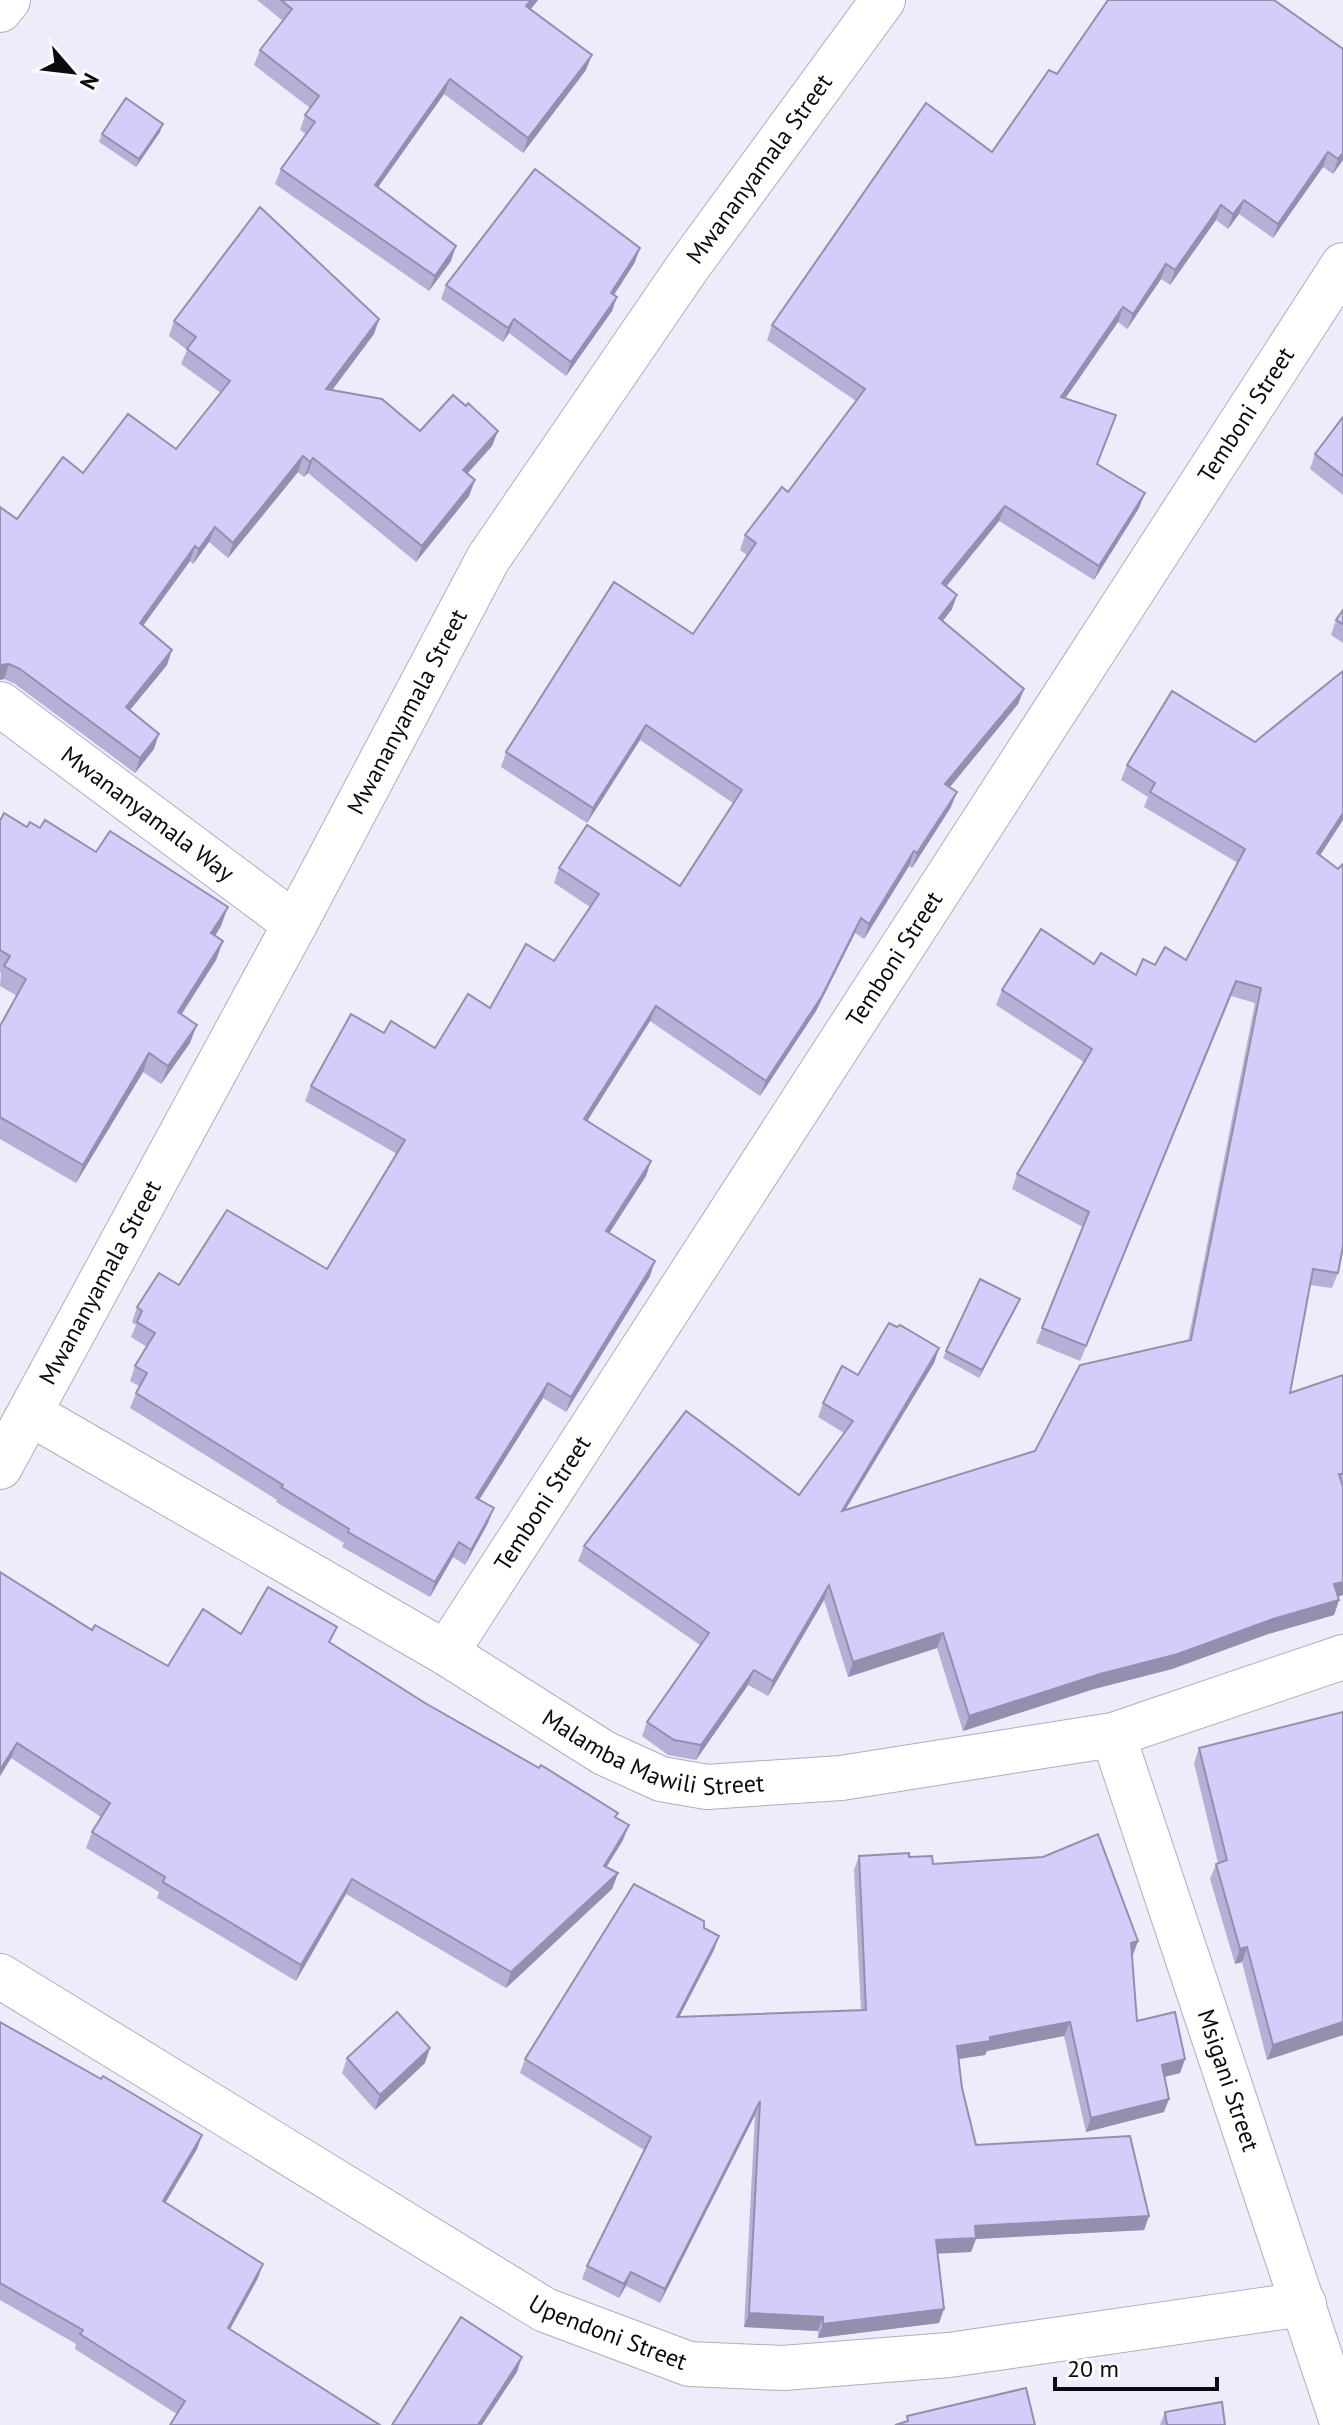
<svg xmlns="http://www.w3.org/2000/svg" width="1343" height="2425" font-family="'PT Sans',sans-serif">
	<rect width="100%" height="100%" fill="#eeebfa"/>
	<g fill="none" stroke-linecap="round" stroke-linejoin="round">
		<!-- street casing -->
		<g stroke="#b0aebc" stroke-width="46">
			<g id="street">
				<path id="s1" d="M0,704L295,924"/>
				<path id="s2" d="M31,1414L446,1653L604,1753L661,1779L707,1787L841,1778L1113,1735L1343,1657"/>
				<path id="s3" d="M0,1467L295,924L488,559L687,268L883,0"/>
				<path id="s4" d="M446,1653L1343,265"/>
				<path id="s5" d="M1113,1735L1343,2425"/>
				<path id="s6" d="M0,1976L545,2310L689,2364L783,2368L949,2355L1304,2304"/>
			</g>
		</g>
		<!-- secondary casing -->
		<g stroke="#b0aebc" stroke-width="46">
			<polyline id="secondary" points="0,10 8,0"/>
		</g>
		<!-- street -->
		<use href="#street" stroke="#fff" stroke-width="44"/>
		<!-- secondary -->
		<use href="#secondary" stroke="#fff" stroke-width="44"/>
	</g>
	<!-- wall -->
	<g fill="#b6afd6">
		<polygon points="257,0 538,0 531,9 586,70 523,153 444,94 378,187 451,261 429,291 275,184 281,169 306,134 300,130 305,115 310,108 254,65 260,50 283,21"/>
		<polygon points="1343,49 1343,160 1333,174 1323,167 1273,238 1239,214 1228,229 1216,220 1170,285 1161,279 1127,329 1118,322 1065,398 1097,464 1139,508 1094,580 999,521 947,586 952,609 942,622 1024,689 1018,704 950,787 951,807 912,868 909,866 864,939 855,933 816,1011 760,1096 650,1021 587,1121 651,1161 646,1176 609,1233 650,1276 566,1412 543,1398 479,1500 488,1523 465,1565 453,1557 430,1597 342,1547 344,1543 276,1502 277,1500 130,1408 139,1386 130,1381 135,1366 147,1347 131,1337 136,1325 132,1322 137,1307 179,1285 327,1269 397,1154 305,1101 311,1086 384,1033 435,1048 554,961 590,907 554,883 559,868 680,886 733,803 640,740 587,823 501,767 506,752 693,634 747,555 740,550 745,535 788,492 856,401 767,340 772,325 992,152 1057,74"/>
		<polygon points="160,132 136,167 99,142 102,134"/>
		<polygon points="635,262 614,295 612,311 566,376 509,333 503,342 441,299 446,285"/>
		<polygon points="379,319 374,334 332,390 420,431 492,446 467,474 475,480 469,496 416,562 308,473 304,477 298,472 228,558 209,542 193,564 190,561 143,626 167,665 130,710 154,749 135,773 15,684 4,679 17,519 83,473 176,449 221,393 181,364 187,350 169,336 174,321"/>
		<polygon points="1343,417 1343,495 1310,469 1315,454"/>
		<polygon points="1343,610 1343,643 1331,635 1336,620"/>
		<polygon points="1127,765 1320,855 1338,1273 1332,1288 1310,1285 1290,1393 1343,1375 1343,1595 1338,1596 1339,1600 1334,1615 1268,1634 1172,1669 1094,1689 963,1731 937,1648 848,1677 824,1600 768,1696 748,1685 696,1760 668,1755 642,1736 647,1722 700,1645 578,1561 584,1546 799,1495 844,1433 818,1417 823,1403 858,1375 939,1348 934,1363 846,1509 1035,1451 1188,1341 1255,1003 1231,996 1080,1361 1036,1343 1083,1227 1012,1189 1017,1174 1084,1062 996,1005 1002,990 1094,964 1136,975 1155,965 1186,960 1238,863 1144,807 1148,797 1121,780"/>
		<polygon points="0,819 27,827 40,828 96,852 221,926 215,936 223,941 216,960 182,1014 190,1043 161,1084 143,1072 76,1183 0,1139 0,1026 17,996 0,986 1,973 0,972"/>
		<polygon points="1017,1306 979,1378 943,1358 946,1351"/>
		<polygon points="0,1572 92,1630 168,1666 241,1634 332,1643 425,1703 616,1818 623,1840 606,1867 618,1873 612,1889 506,1988 346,1894 296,1981 157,1898 159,1892 86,1848 92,1832 101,1817 11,1758 0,1776"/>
		<polygon points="1343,1709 1343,2035 1267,2060 1242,1962 1235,1964 1210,1879 1216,1864 1218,1863 1194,1763 1199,1748 1342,1712"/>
		<polygon points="859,1856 909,1857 933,1864 1138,1941 1132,1955 1137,2021 1185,2059 1180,2073 1164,2077 1164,2112 1086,2132 1064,2036 987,2051 985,2055 959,2059 962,2088 976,2145 1149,2216 1144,2230 976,2239 971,2252 937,2253 939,2323 818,2338 818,2331 744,2327 755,2115 660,2303 626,2286 619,2298 582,2279 587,2266 644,2150 520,2073 525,2059 704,1928 714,1950 679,2017 861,2010 854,1870"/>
		<polygon points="0,2022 202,2135 197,2149 166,2202 258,2278 230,2329 177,2414 75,2349 76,2344 0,2300"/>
		<polygon points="347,2058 425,2063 375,2110 342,2073"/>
		<polygon points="1165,2412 1225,2425 1160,2425"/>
	</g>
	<!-- shaded-wall -->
	<g fill="#948fae">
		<polygon points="531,0 538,0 521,21 526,6"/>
		<polygon points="592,55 586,70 523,153 528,138"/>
		<polygon points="450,79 444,94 369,200 375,185"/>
		<polygon points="163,124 160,132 136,167 139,159"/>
		<polygon points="1328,152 1323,167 1273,238 1278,224"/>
		<polygon points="1343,153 1343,160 1333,174 1338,159"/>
		<polygon points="1244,200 1239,214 1228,229 1233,214"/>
		<polygon points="1221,205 1216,220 1170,285 1175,270"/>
		<polygon points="456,246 451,261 429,291 435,276"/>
		<polygon points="640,248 635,262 606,307 611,293"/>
		<polygon points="1166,264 1161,279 1127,329 1133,314"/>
		<polygon points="617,297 612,311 566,376 571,362"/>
		<polygon points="1123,307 1118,322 1056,412 1061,397"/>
		<polygon points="379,319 374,334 321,405 326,389"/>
		<polygon points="514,319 509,333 503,342 508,328"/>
		<polygon points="498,431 492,446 457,485 463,470"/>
		<polygon points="303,456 298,472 228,558 233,543"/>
		<polygon points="313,458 308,473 304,477 310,462"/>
		<polygon points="475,480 469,496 416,562 422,546"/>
		<polygon points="1145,493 1139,508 1094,580 1099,566"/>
		<polygon points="1005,506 999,521 937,597 942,583"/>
		<polygon points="215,527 209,542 193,564 199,549"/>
		<polygon points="195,546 190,561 134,638 140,623"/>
		<polygon points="957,595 952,609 933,633 939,618"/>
		<polygon points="172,650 167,665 120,722 126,707"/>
		<polygon points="9,664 4,679 0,680 0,665"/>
		<polygon points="1024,689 1018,704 940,799 945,784"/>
		<polygon points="646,725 640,740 587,823 593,808"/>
		<polygon points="159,734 154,749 135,773 140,758"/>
		<polygon points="957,792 951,807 912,868 917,853"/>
		<polygon points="1343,813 1343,820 1312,868 1317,853"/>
		<polygon points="914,851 909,866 864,939 869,924"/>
		<polygon points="228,907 221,926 205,951 211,933"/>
		<polygon points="861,918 855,933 816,1011 760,1096 766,1081"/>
		<polygon points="223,941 216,960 171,1030 178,1012"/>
		<polygon points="1236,981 1231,996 1080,1361 1086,1346"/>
		<polygon points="656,1006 650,1021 579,1134 584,1119"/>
		<polygon points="197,1025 190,1043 161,1084 168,1066"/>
		<polygon points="149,1053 143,1072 76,1183 83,1165"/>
		<polygon points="651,1161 646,1176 601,1246 606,1231"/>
		<polygon points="655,1261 650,1276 566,1412 571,1397"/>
		<polygon points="1020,1299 1017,1306 979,1378 982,1370"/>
		<polygon points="939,1348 934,1363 836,1525 842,1511"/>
		<polygon points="548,1383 543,1398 471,1513 476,1498"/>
		<polygon points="494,1508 488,1523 465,1565 471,1550"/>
		<polygon points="459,1542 453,1557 430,1597 435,1582"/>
		<polygon points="1343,1582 1343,1595 1329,1599 1334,1584"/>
		<polygon points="829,1585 824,1600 768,1696 773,1681"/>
		<polygon points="1339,1600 1334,1615 1268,1634 1172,1669 1094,1689 963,1731 969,1716 1273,1619"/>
		<polygon points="943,1633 937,1648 848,1677 853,1662"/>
		<polygon points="754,1670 748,1685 696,1760 701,1745"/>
		<polygon points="17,1743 11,1758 0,1776 0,1770"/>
		<polygon points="629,1825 623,1840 598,1881 604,1866"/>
		<polygon points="618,1873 612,1889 506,1988 511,1972"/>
		<polygon points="352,1879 346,1894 296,1981 301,1965"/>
		<polygon points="719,1936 714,1950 672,2031 677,2017"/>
		<polygon points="1138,1941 1133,1955 1126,1957 1131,1943"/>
		<polygon points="1247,1947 1242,1962 1235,1964 1240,1949"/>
		<polygon points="1070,2022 1064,2036 987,2051 985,2055 952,2060 957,2046 990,2037"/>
		<polygon points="1343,2022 1343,2035 1267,2060 1273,2045"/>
		<polygon points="430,2048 425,2063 375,2110 380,2095"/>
		<polygon points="1185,2059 1180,2073 1156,2079 1162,2065"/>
		<polygon points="1169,2099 1164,2112 1086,2132 1091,2118"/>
		<polygon points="760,2101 755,2115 660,2303 665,2289"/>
		<polygon points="202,2135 197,2149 158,2215 163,2201"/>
		<polygon points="1149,2216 1144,2230 976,2239 971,2252 931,2254 936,2240 975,2226"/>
		<polygon points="263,2264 258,2278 223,2342 228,2328"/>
		<polygon points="631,2272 626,2286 619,2298 624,2284"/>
		<polygon points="944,2309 939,2323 818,2338 823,2324"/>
		<polygon points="749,2313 823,2317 818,2331 744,2327"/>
		<polygon points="522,2357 517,2372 482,2425 478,2425"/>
	</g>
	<!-- building -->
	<g fill="#d4ccf9" stroke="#948fae" stroke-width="2">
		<polygon points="281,0 531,0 526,6 592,55 528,138 450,79 375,185 456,246 435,276 281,169 315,122 305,115 319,96 260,50 292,9"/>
		<polygon points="1108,0 1274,0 1343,49 1343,153 1338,159 1328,152 1278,224 1244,200 1233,214 1221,205 1175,270 1166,264 1133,314 1123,307 1061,397 1116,415 1097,464 1145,493 1099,566 1005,506 942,583 957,595 939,618 1024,689 945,784 957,792 917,853 914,851 869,924 861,918 822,996 766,1081 656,1006 584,1119 651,1161 606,1231 655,1261 571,1397 548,1383 476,1498 494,1508 471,1550 459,1542 435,1582 348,1532 349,1529 281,1487 283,1485 136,1393 147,1373 135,1366 155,1333 137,1322 142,1311 137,1307 159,1273 179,1285 227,1210 327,1269 405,1140 311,1086 351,1014 384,1033 391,1021 435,1048 468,994 490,1008 526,944 554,961 599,894 559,868 587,825 680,886 742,790 646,725 593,808 506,752 614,582 693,634 756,543 745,535 782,487 788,492 865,389 772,325 926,103 992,152 1049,70 1057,74"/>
		<polygon points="126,98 163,124 139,159 102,134"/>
		<polygon points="535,169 640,248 611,293 617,297 571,362 514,319 508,328 446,285"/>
		<polygon points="260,207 379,319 326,389 382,399 420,431 453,395 466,406 468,403 498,431 463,470 475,480 422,546 313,458 310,462 303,456 233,543 215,527 199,549 195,546 140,623 172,650 126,707 159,734 140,758 20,669 9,664 0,665 0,507 17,519 63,457 83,473 128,414 176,449 230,381 187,349 196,337 174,321"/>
		<polygon points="1343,417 1343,476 1315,454"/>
		<polygon points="1343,610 1343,624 1336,620"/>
		<polygon points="1343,671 1343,813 1317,853 1338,869 1343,864 1343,1246 1338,1273 1313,1269 1290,1393 1343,1375 1343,1474 1339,1474 1343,1487 1343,1582 1334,1584 1339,1600 1273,1619 1178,1654 1100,1674 969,1716 943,1633 853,1662 829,1585 773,1681 754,1670 701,1745 674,1740 647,1722 709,1633 584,1546 686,1411 799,1495 853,1421 823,1403 842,1366 858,1375 889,1323 897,1327 900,1325 939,1348 842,1511 1035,1451 1080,1365 1191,1340 1261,988 1236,981 1086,1346 1042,1328 1089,1212 1017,1174 1092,1049 1002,990 1041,929 1094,964 1101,953 1136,975 1143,959 1155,965 1165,947 1186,960 1245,849 1150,792 1155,783 1127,765 1172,691 1255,742"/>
		<polygon points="4,813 27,827 30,822 40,828 45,820 96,852 110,831 228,907 211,933 223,941 178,1012 197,1025 168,1066 149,1053 83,1165 0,1117 0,1026 26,979 4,966 10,956 0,950 0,819 1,819"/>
		<polygon points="980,1279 1020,1299 982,1370 946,1351"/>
		<polygon points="0,1572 92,1630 95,1625 168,1666 203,1609 241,1634 268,1587 337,1627 329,1642 425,1703 539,1768 541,1765 618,1813 615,1817 629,1825 604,1866 618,1873 511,1972 352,1879 301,1965 163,1882 165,1877 92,1832 110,1803 17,1743 0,1770"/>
		<polygon points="1343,1712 1343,2022 1273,2045 1247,1947 1240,1949 1216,1864 1227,1860 1199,1748"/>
		<polygon points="1098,1834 1138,1941 1131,1943 1137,2021 1175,2012 1185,2059 1162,2065 1169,2099 1091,2118 1070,2022 990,2037 990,2041 957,2046 962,2088 976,2145 1130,2136 1149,2216 975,2226 976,2238 936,2240 944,2309 823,2324 823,2317 749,2313 760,2101 665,2289 631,2272 624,2284 587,2266 651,2137 525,2059 634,1884 704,1921 704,1928 719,1936 677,2017 866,2010 859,1856 909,1853 909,1857 932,1856 933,1864 1043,1857"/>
		<polygon points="397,2012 430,2048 380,2095 347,2058"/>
		<polygon points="0,2022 101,2079 103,2076 202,2135 163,2201 263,2264 228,2328 380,2425 170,2425 185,2401 80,2334 83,2330 0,2283"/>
		<polygon points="461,2317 522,2357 478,2425 392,2425"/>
		<polygon points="1026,2388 1035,2425 895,2425 908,2421 907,2416"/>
		<polygon points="1222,2402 1225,2425 1167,2425 1165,2412"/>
	</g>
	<g text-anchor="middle" stroke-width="6" stroke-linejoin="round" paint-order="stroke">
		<!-- street labels -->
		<g font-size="24" fill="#0b0a0f" stroke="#fbfafd">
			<text dy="8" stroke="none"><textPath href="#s3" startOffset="1506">Mwananyamala Street</textPath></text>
			<text dy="8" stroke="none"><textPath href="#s4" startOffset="1474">Temboni Street</textPath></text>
			<text dy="8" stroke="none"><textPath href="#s3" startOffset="858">Mwananyamala Street</textPath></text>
			<text dy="8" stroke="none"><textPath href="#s1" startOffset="184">Mwananyamala Way</textPath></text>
			<text dy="8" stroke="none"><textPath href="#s4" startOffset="826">Temboni Street</textPath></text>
			<text dy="8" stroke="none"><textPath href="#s3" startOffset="210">Mwananyamala Street</textPath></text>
			<text dy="8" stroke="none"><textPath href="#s4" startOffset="178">Temboni Street</textPath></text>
			<text dy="8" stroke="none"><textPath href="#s2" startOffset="714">Malamba Mawili Street</textPath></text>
			<text dy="8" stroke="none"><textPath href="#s5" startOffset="364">Msigani Street</textPath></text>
			<text dy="8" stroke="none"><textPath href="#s6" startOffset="706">Upendoni Street</textPath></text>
		</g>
	</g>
	<!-- north arrow -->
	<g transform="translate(72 72) rotate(118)" stroke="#fbfafd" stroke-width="6" paint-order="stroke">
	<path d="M0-6L14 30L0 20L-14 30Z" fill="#0b0a0f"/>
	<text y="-12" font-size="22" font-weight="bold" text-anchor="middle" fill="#0b0a0f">N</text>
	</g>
	<!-- scale -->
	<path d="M1055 2377v12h162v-12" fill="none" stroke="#0b0a0f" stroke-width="4"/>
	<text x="1067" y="2377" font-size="24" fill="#0b0a0f" stroke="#fbfafd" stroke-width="6" paint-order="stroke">20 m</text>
</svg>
